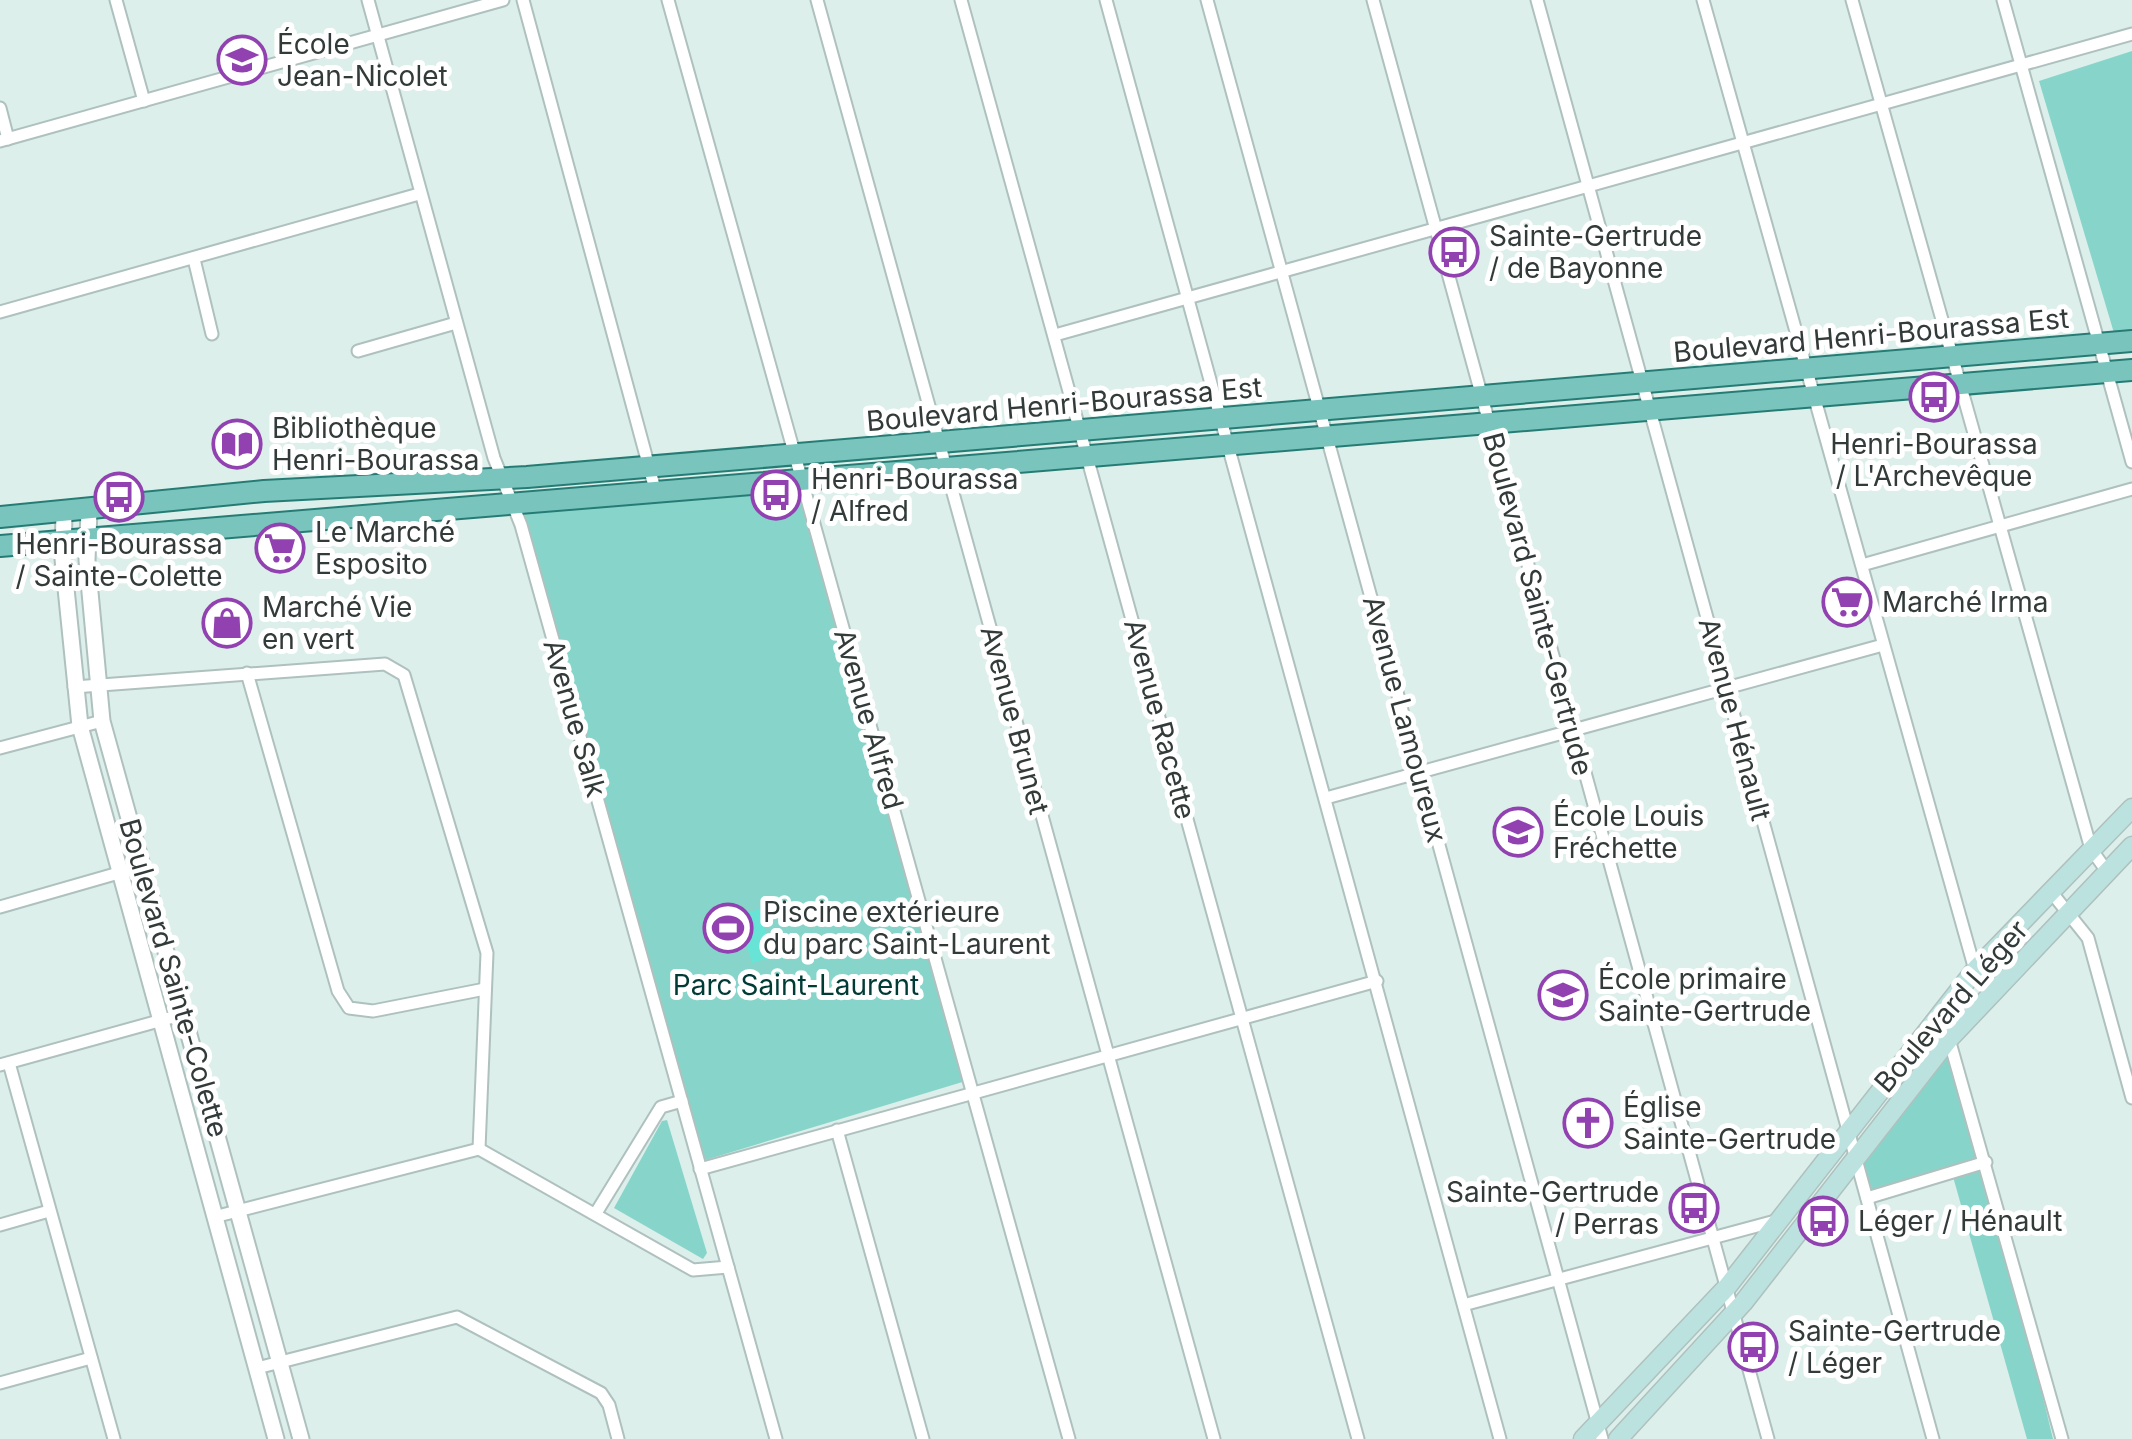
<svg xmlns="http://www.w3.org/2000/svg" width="2132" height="1439" font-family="Inter,sans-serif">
	<rect width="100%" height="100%" fill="#dcefeb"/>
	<!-- green -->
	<g fill="#87d5ca">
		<polygon points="2132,51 2132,331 2114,333 2039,81"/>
		<polygon points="799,480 969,1080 699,1162 520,501"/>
		<polygon points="1949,1039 1986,1162 2053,1439 2027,1439 1950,1166 1867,1198 1857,1158"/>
		<polygon points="667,1120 707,1253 703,1259 614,1208 662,1121"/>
	</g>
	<!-- water -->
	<polygon fill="#67e4d5" points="760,909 773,957 752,963 746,943 723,949 715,921"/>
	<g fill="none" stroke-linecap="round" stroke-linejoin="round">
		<!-- minor casing -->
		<g stroke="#afc1be" stroke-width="15">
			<g id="minor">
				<polyline points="116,0 144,101"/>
				<polyline points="368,0 494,458 521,525 776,1439"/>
				<polyline points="523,0 656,493"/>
				<polyline points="668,0 1069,1439"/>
				<polyline points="817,0 1214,1439"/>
				<polyline points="961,0 1358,1439"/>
				<polyline points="1106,0 1500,1439"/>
				<polyline points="1207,0 1602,1439"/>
				<polyline points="1373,0 1768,1439"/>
				<polyline points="1537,0 1933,1439"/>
				<polyline points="1703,0 1975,970"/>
				<polyline points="1852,0 2091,849 2106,870"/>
				<polyline points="2003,0 2132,462"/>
				<polyline points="0,108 8,139"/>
				<polyline points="0,141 503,0"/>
				<polyline points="194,259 212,334"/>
				<polyline points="0,312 419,194"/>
				<polyline points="1055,335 2132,34"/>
				<polyline points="358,351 456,323"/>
				<polyline points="1862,565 2132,489"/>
				<polyline points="247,673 338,991 349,1008 373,1011 485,989"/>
				<polyline points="74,687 385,664 404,675 487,953 479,1149"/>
				<polyline points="0,748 102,721"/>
				<polyline points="1326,798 1883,645"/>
				<polyline points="2052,893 2088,938 2132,1098"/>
				<polyline points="0,907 143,866"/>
				<polyline points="1949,1039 2062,1439"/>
				<polyline points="9,1063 114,1439"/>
				<polyline points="0,1065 184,1014"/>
				<polyline points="837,1130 923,1439"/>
				<polyline points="700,1169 1377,981"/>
				<polyline points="1867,1198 1986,1162"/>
				<polyline points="596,1213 661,1107 682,1101"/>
				<polyline points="214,1217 479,1149 693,1270 728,1267"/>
				<polyline points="0,1225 49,1211"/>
				<polyline points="1467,1304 1779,1220"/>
				<polyline points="257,1368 457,1317 601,1393 609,1405 618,1439"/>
				<polyline points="0,1383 91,1358"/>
			</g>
		</g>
		<!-- tertiary casing -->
		<g stroke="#afc1be" stroke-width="19">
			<g id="tertiary">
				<polyline points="89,511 87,560 102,721 301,1439"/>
				<polyline points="64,512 63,559 80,726 276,1439"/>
			</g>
		</g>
		<!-- secondary casing -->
		<g stroke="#afc1be" stroke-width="21">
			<g id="secondary">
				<polyline points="1583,1439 1727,1287 1975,970 2132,808"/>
				<polyline points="1618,1439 1743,1303 1949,1039 2132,846"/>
			</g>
		</g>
		<!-- primary casing -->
		<g stroke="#267c74" stroke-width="24">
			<g id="primary">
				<polyline points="0,517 264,491 527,477 2132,341"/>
				<polyline points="0,546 2132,370"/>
			</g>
		</g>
		<!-- minor -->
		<use href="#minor" stroke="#fff" stroke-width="11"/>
		<!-- tertiary -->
		<use href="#tertiary" stroke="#fff" stroke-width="15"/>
		<!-- secondary -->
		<use href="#secondary" stroke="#bce2df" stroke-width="18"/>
		<!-- primary -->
		<use href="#primary" stroke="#79c5be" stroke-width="20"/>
	</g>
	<!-- icons -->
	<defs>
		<g id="school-ring" transform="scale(2.5)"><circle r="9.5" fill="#fff" stroke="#9241b1" stroke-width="1.5"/><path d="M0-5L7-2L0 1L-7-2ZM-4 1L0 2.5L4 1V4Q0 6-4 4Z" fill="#9241b1"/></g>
		<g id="bus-ring" transform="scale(2.5)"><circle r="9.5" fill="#fff" stroke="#9241b1" stroke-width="1.5"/><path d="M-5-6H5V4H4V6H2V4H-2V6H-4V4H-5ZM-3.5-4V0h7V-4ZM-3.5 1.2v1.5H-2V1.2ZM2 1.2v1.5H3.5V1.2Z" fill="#9241b1"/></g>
		<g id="library-ring" transform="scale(2.5)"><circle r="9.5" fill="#fff" stroke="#9241b1" stroke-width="1.5"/><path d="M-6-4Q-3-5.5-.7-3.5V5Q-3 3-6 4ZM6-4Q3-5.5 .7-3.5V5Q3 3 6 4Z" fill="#9241b1"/></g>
		<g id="supermarket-ring" transform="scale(2.5)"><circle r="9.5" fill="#fff" stroke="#9241b1" stroke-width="1.5"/><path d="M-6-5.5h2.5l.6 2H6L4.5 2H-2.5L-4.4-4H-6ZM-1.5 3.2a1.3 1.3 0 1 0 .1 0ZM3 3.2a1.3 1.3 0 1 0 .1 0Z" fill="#9241b1"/></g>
		<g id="shop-ring" transform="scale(2.5)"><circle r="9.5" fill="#fff" stroke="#9241b1" stroke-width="1.5"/><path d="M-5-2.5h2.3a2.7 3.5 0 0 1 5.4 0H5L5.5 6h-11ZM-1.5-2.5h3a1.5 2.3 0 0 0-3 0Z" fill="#9241b1"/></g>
		<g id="stadium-ring" transform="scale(2.5)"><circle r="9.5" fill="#fff" stroke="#9241b1" stroke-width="1.5"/><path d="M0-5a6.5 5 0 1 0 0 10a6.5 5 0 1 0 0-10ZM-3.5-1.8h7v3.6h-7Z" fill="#9241b1"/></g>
		<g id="church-ring" transform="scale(2.5)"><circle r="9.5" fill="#fff" stroke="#9241b1" stroke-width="1.5"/><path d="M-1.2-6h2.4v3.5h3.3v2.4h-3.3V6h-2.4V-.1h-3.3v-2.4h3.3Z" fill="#9241b1"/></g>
	</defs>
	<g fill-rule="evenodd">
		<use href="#school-ring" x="242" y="60"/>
		<use href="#bus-ring" x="1454" y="252"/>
		<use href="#bus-ring" x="1934" y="397"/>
		<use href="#library-ring" x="237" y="444"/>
		<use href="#bus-ring" x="776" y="495"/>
		<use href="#bus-ring" x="119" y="497"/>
		<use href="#supermarket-ring" x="280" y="548"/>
		<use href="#supermarket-ring" x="1847" y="602"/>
		<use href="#shop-ring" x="227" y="623"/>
		<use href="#school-ring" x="1518" y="832"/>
		<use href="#stadium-ring" x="728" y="928"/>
		<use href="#school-ring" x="1563" y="995"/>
		<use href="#church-ring" x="1588" y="1123"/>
		<use href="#bus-ring" x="1694" y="1208"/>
		<use href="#bus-ring" x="1823" y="1221"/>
		<use href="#bus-ring" x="1753" y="1347"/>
	</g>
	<g text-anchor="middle" stroke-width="10" stroke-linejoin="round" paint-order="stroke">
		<!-- poi labels -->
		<g font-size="28" fill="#333b3a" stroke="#fff" text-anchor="start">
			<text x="277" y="54">École<tspan x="277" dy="32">Jean-Nicolet</tspan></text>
			<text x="1489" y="246">Sainte-Gertrude<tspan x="1489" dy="32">/ de Bayonne</tspan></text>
			<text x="272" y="438">Bibliothèque<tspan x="272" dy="32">Henri-Bourassa</tspan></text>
			<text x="1934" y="454" text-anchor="middle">Henri-Bourassa<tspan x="1934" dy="32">/ L'Archevêque</tspan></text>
			<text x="811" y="489">Henri-Bourassa<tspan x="811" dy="32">/ Alfred</tspan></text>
			<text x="315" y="542">Le Marché<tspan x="315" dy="32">Esposito</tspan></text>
			<text x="119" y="554" text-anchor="middle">Henri-Bourassa<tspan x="119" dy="32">/ Sainte-Colette</tspan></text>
			<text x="1882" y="612">Marché Irma</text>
			<text x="262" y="617">Marché Vie<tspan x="262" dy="32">en vert</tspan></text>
			<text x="1553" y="826">École Louis<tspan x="1553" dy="32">Fréchette</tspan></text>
			<text x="763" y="922">Piscine extérieure<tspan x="763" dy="32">du parc Saint-Laurent</tspan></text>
			<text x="1598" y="989">École primaire<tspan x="1598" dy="32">Sainte-Gertrude</tspan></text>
			<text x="1623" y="1117">Église<tspan x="1623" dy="32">Sainte-Gertrude</tspan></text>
			<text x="1659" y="1202" text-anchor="end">Sainte-Gertrude<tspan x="1659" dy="32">/ Perras</tspan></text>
			<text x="1858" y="1231">Léger / Hénault</text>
			<text x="1788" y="1341">Sainte-Gertrude<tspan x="1788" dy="32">/ Léger</tspan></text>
		</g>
		<!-- street labels -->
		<g font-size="28" fill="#333b3a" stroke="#fff">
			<text transform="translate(1871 335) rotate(-5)" y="10">Boulevard Henri-Bourassa Est</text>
			<text transform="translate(1064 404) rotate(-5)" y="10">Boulevard Henri-Bourassa Est</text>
			<text transform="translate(1538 604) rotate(75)" y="10">Boulevard Sainte-Gertrude</text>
			<text transform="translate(575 718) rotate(74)" y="10">Avenue Salk</text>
			<text transform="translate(869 719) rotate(74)" y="10">Avenue Alfred</text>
			<text transform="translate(1160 719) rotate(75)" y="10">Avenue Racette</text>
			<text transform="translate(1405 719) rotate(75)" y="10">Avenue Lamoureux</text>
			<text transform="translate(1735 719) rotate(75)" y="10">Avenue Hénault</text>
			<text transform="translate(1015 720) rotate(75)" y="10">Avenue Brunet</text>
			<text transform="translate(174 978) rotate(74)" y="10">Boulevard Sainte-Colette</text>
			<text transform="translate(1951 1006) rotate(-49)" y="10">Boulevard Léger</text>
		</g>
		<!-- park labels -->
		<g font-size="28" fill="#003b35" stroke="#fff">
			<text x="796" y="995">Parc Saint-Laurent</text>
		</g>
	</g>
</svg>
